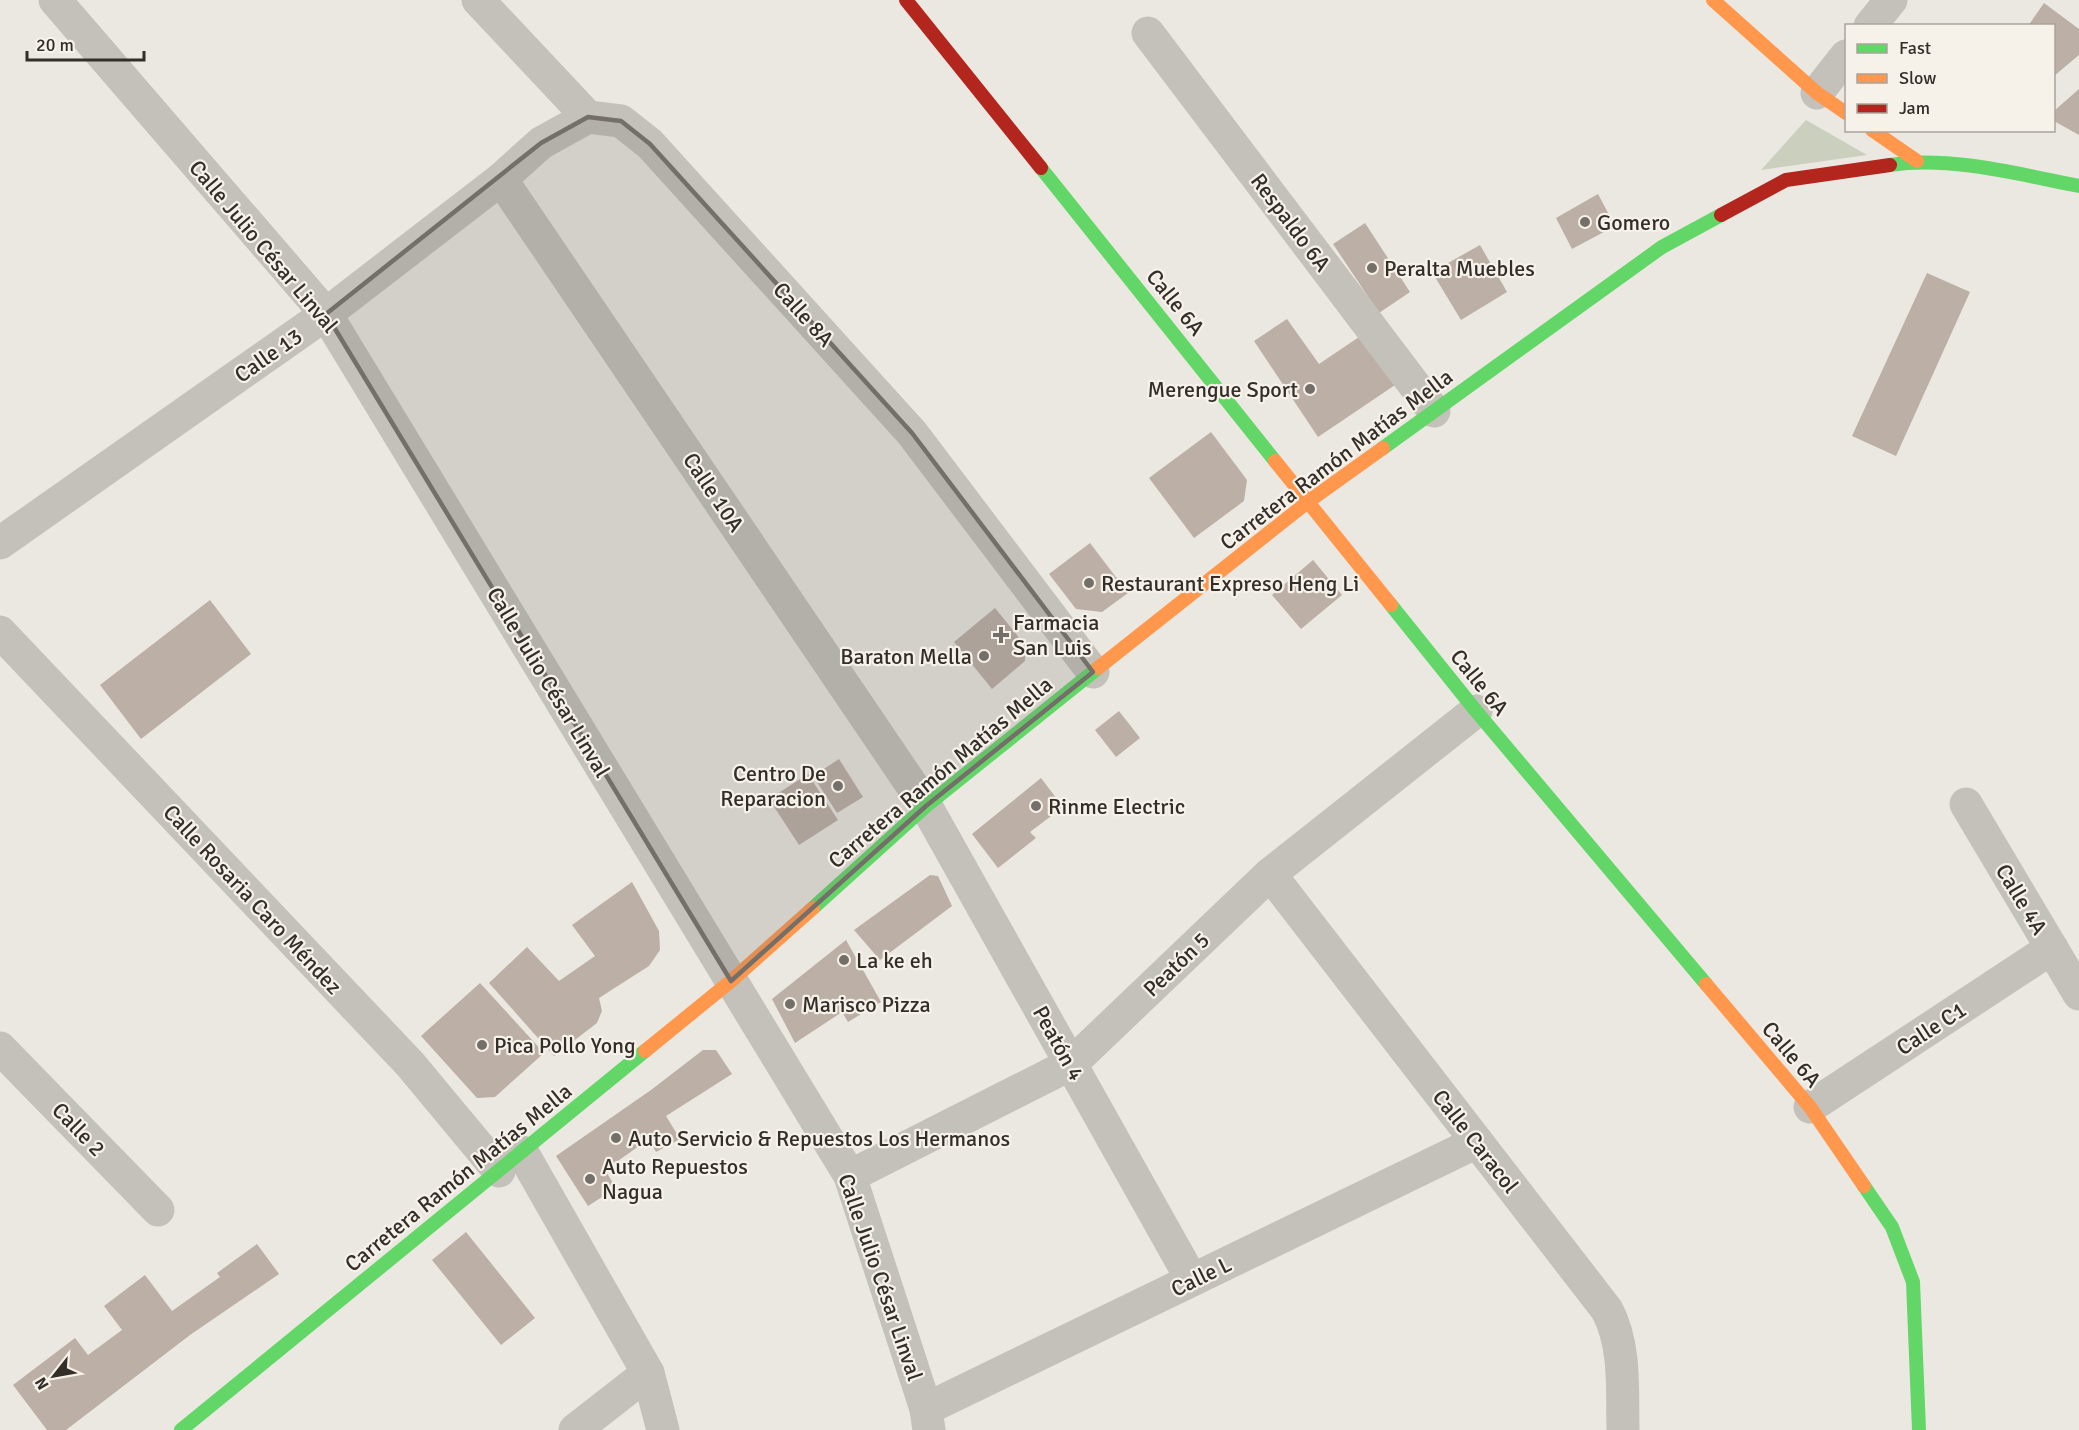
<svg xmlns="http://www.w3.org/2000/svg" width="2079" height="1430" font-family="Signika,sans-serif">
	<rect width="100%" height="100%" fill="#ebe8e1"/>
	<!-- green -->
	<polygon fill="#cad0bd" points="1806,120 1867,155 1761,170"/>
	<!-- building -->
	<g fill="#bcafa5">
		<polygon points="2044,3 2079,29 2079,55 2054,76 2054,26 2028,26"/>
		<polygon points="2079,89 2079,135 2054,121 2054,111"/>
		<polygon points="1598,194 1615,226 1572,249 1556,218"/>
		<polygon points="1365,223 1410,292 1379,313 1333,244"/>
		<polygon points="1480,245 1507,292 1461,320 1432,272"/>
		<polygon points="1927,273 1970,292 1896,456 1852,436"/>
		<polygon points="1287,319 1319,364 1368,331 1401,381 1318,437 1254,341"/>
		<polygon points="1211,432 1247,480 1244,501 1194,538 1149,478"/>
		<polygon points="1090,543 1128,593 1102,612 1076,609 1049,574"/>
		<polygon points="1313,560 1342,595 1301,629 1272,595"/>
		<polygon points="210,600 251,654 141,739 100,685"/>
		<polygon points="995,608 1025,645 1025,661 992,689 954,642"/>
		<polygon points="1119,711 1140,738 1116,757 1095,730"/>
		<polygon points="839,759 863,797 837,813 813,776"/>
		<polygon points="808,774 838,820 799,845 769,799"/>
		<polygon points="1041,778 1063,807 1030,832 1036,838 998,868 972,834"/>
		<polygon points="930,875 938,876 952,906 880,960 854,930"/>
		<polygon points="632,882 659,931 660,950 649,966 599,998 602,1011 597,1023 554,1056 489,983 527,947 559,981 595,956 572,925"/>
		<polygon points="846,940 881,1002 848,1022 842,1012 795,1043 772,999"/>
		<polygon points="480,983 544,1053 495,1097 477,1098 421,1036"/>
		<polygon points="703,1050 716,1050 732,1074 666,1116 680,1139 656,1152 649,1139 605,1170 616,1188 588,1206 556,1156 651,1090"/>
		<polygon points="466,1232 535,1318 501,1345 432,1260"/>
		<polygon points="257,1244 279,1274 190,1335 66,1430 47,1430 13,1385 75,1338 88,1355 122,1330 104,1306 145,1275 172,1311 220,1277 217,1273"/>
	</g>
	<g fill="none" stroke-linecap="round" stroke-linejoin="round">
		<!-- street -->
		<g stroke="#c4c0ba" stroke-width="33">
			<polyline points="55,0 326,314 850,1176 926,1409 929,1430"/>
			<polyline points="478,0 588,117 621,121 650,144 912,433 1093,672"/>
			<polyline points="1870,26 1891,0"/>
			<polyline points="1148,33 1434,411"/>
			<polyline points="1817,93 1846,56"/>
			<polyline points="501,179 926,806 1192,1280"/>
			<polyline points="0,543 326,314 501,179 541,143 588,117"/>
			<polyline points="0,632 410,1064 499,1171"/>
			<polyline points="1966,804 2079,994"/>
			<path d="M1270,874L1607,1310C1626,1346 1622,1390 1623,1430"/>
			<polyline points="0,1048 158,1210"/>
			<polyline points="1810,1107 2052,948"/>
			<polyline points="522,1152 648,1373 663,1430"/>
			<polyline points="850,1176 1071,1064 1270,874 1476,711"/>
			<polyline points="926,1409 1477,1142"/>
			<polyline points="575,1430 648,1373"/>
		</g>
		<!-- fast -->
		<g stroke="#63d668" stroke-width="14">
			<path d="M1890,165C1951,156 2018,174 2079,186"/>
			<polyline points="1041,168 1275,461"/>
			<polyline points="1383,448 1662,247 1721,215"/>
			<polyline points="1391,605 1476,711 1706,984"/>
			<polyline points="813,908 926,806 1098,668"/>
			<polyline points="1864,1186 1892,1227 1913,1282 1919,1430"/>
			<polyline points="181,1430 645,1051"/>
		</g>
		<!-- slow -->
		<g stroke="#ff974d" stroke-width="14">
			<polyline points="1713,0 1817,93 1846,113"/>
			<polyline points="1872,130 1917,161"/>
			<polyline points="1275,461 1391,605"/>
			<polyline points="1098,668 1309,501 1383,448"/>
			<polyline points="1706,984 1810,1107 1864,1186"/>
			<polyline points="645,1051 731,981 813,908"/>
		</g>
		<!-- jam -->
		<g stroke="#b3261e" stroke-width="14">
			<polyline points="906,0 1041,168"/>
			<polyline points="1721,215 1786,180 1890,165"/>
		</g>
	</g>
	<!-- marked area -->
	<path fill="#746f69" fill-opacity="0.2" stroke="#746f69" stroke-width="4.5" stroke-linejoin="round" d="M588,117L621,121L650,144L912,433L1093,672L926,806L731,981L326,314L541,143Z"/>
	<!-- markers -->
	<g fill="#746f69" stroke="#f7f2e9" stroke-width="2">
		<circle cx="1585" cy="222" r="6"/>
		<circle cx="1372" cy="268" r="6"/>
		<circle cx="1310" cy="389" r="6"/>
		<circle cx="1089" cy="583" r="6"/>
		<path d="M998 626h6v6h6v6h-6v6h-6v-6h-6v-6h6z"/>
		<circle cx="984" cy="656" r="6"/>
		<circle cx="838" cy="786" r="6"/>
		<circle cx="1036" cy="806" r="6"/>
		<circle cx="844" cy="960" r="6"/>
		<circle cx="790" cy="1004" r="6"/>
		<circle cx="482" cy="1045" r="6"/>
		<circle cx="616" cy="1138" r="6"/>
		<circle cx="590" cy="1179" r="6"/>
	</g>
	<g text-anchor="middle" stroke-width="4.5" stroke-linejoin="round" paint-order="stroke">
		<!-- street labels -->
		<g font-size="22" fill="#342e29" stroke="#f7f2e9">
			<text transform="translate(1291 222) rotate(53)" y="8">Respaldo 6A</text>
			<text transform="translate(264 246) rotate(50)" y="8">Calle Julio César Linval</text>
			<text transform="translate(1176 302) rotate(51)" y="8">Calle 6A</text>
			<text transform="translate(804 314) rotate(48)" y="8">Calle 8A</text>
			<text transform="translate(268 355) rotate(-35)" y="8">Calle 13</text>
			<text transform="translate(1336 459) rotate(-37)" y="8">Carretera Ramón Matías Mella</text>
			<text transform="translate(714 492) rotate(56)" y="8">Calle 10A</text>
			<text transform="translate(549 682) rotate(59)" y="8">Calle Julio César Linval</text>
			<text transform="translate(1480 682) rotate(51)" y="8">Calle 6A</text>
			<text transform="translate(940 772) rotate(-40)" y="8">Carretera Ramón Matías Mella</text>
			<text transform="translate(253 899) rotate(47)" y="8">Calle Rosaria Caro Méndez</text>
			<text transform="translate(2022 899) rotate(59)" y="8">Calle 4A</text>
			<text transform="translate(1176 964) rotate(-44)" y="8">Peatón 5</text>
			<text transform="translate(1931 1028) rotate(-33)" y="8">Calle C1</text>
			<text transform="translate(1059 1043) rotate(61)" y="8">Peatón 4</text>
			<text transform="translate(1792 1054) rotate(50)" y="8">Calle 6A</text>
			<text transform="translate(79 1129) rotate(46)" y="8">Calle 2</text>
			<text transform="translate(1476 1141) rotate(52)" y="8">Calle Caracol</text>
			<text transform="translate(458 1177) rotate(-39)" y="8">Carretera Ramón Matías Mella</text>
			<text transform="translate(1201 1276) rotate(-26)" y="8">Calle L</text>
			<text transform="translate(881 1277) rotate(71)" y="8">Calle Julio César Linval</text>
		</g>
		<!-- poi labels -->
		<g font-size="22" fill="#342e29" stroke="#f7f2e9" text-anchor="start">
			<text x="1597" y="230">Gomero</text>
			<text x="1384" y="276">Peralta Muebles</text>
			<text x="1298" y="397" text-anchor="end">Merengue Sport</text>
			<text x="1101" y="591">Restaurant Expreso Heng Li</text>
			<text x="1013" y="630">Farmacia<tspan x="1013" dy="25">San Luis</tspan></text>
			<text x="972" y="664" text-anchor="end">Baraton Mella</text>
			<text x="826" y="781" text-anchor="end">Centro De<tspan x="826" dy="25">Reparacion</tspan></text>
			<text x="1048" y="814">Rinme Electric</text>
			<text x="856" y="968">La ke eh</text>
			<text x="802" y="1012">Marisco Pizza</text>
			<text x="494" y="1053">Pica Pollo Yong</text>
			<text x="628" y="1146">Auto Servicio &amp; Repuestos Los Hermanos</text>
			<text x="602" y="1174">Auto Repuestos<tspan x="602" dy="25">Nagua</tspan></text>
		</g>
	</g>
	<!-- legend -->
	<rect x="1845" y="24" width="210" height="108" fill="#f7f2e9" stroke="#a9a49c" stroke-width="1.5"/>
	<rect x="1857" y="44" width="30" height="9" fill="#63d668" stroke="#a9a49c" stroke-width="1.5"/>
	<text x="1899" y="54" font-size="18" fill="#342e29">Fast</text>
	<rect x="1857" y="74" width="30" height="9" fill="#ff974d" stroke="#a9a49c" stroke-width="1.5"/>
	<text x="1899" y="84" font-size="18" fill="#342e29">Slow</text>
	<rect x="1857" y="104" width="30" height="9" fill="#b3261e" stroke="#a9a49c" stroke-width="1.5"/>
	<text x="1899" y="114" font-size="18" fill="#342e29">Jam</text>
	<!-- north arrow -->
	<g transform="translate(54 1376) rotate(239)" stroke="#f7f2e9" stroke-width="4.5" paint-order="stroke">
	<path d="M0-4.5L10 22L0 15L-10 22Z" fill="#342e29"/>
	<text y="-9" font-size="16" font-weight="bold" text-anchor="middle" fill="#342e29">N</text>
	</g>
	<!-- scale -->
	<path d="M27 51v9h117v-9" fill="none" stroke="#342e29" stroke-width="3"/>
	<text x="36" y="51" font-size="18" fill="#342e29" stroke="#f7f2e9" stroke-width="4.5" paint-order="stroke">20 m</text>
</svg>
